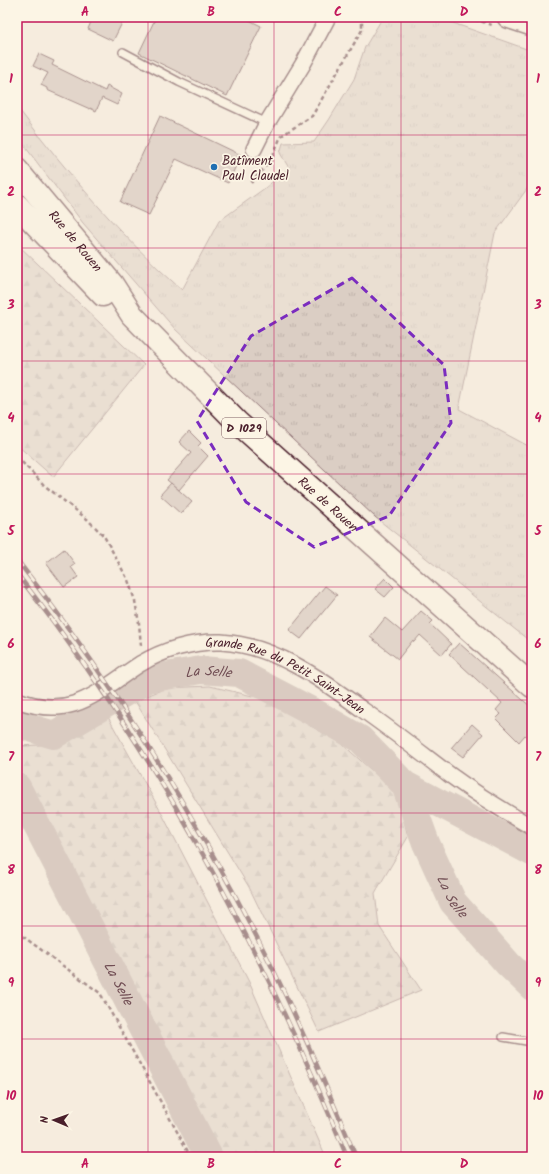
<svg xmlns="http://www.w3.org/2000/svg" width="549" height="1174" font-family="Kalam,sans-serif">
	<defs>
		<pattern id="grass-tufts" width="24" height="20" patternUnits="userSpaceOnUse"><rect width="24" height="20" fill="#dbcec4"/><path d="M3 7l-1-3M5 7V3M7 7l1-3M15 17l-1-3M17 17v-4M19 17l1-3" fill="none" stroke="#bdb0a9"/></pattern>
		<pattern id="forest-firs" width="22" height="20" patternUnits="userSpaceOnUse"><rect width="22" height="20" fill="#dbcec4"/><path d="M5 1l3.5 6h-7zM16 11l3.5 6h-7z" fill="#bdb0a9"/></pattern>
	</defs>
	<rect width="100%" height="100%" fill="#f5ecde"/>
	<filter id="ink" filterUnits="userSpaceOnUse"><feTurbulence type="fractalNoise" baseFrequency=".025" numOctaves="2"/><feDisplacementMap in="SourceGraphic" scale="8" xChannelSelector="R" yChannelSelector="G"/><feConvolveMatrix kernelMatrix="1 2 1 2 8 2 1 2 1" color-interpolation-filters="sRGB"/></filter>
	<g filter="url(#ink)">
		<!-- grass -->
		<path fill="url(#grass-tufts)" stroke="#927678" d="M383,17H436L532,51V182L495,233L459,409L532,448V643L375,517L175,329L83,223L17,136V107C67,172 120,236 182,290L219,221L265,188L289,168L280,153L283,143L314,142L329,120L354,79L365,47Z"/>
		<!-- forest -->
		<g fill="url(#forest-firs)" stroke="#927678">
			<polygon points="17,244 144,365 53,477 17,445"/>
			<polygon points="210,686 261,698 341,743 398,794 408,837 375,893 379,926 421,990 319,1032 249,887 135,701 166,688"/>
			<polygon points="108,717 161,812 249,982 326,1157 220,1157 17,763 17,746 59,744"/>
		</g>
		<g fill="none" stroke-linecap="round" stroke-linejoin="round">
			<!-- river -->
			<g stroke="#b8a39e" stroke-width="28">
				<path id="s1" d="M17,724L54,735L148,679L201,670L239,673L319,715L360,739L405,785L532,852"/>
				<path id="s2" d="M405,785L426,843L453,902L508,964L532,987"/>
				<path id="s3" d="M17,787L209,1157"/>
			</g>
		</g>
		<!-- building -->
		<g fill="#cab9b1" stroke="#4a1f2b">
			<polygon points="93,17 125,17 113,41 88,29"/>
			<polygon points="156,17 243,17 261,26 227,96 139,53"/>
			<polygon points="39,54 54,61 52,65 105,91 107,86 122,94 117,105 102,98 96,111 90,108 90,109 47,90 47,88 41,85 48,73 33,66"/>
			<polygon points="160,116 241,155 228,183 176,159 149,215 120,202"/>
			<polygon points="189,431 201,443 198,446 208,456 179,490 167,480 191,453 179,442"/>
			<polygon points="171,483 192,502 181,514 160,495"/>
			<polygon points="64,549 75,564 71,567 78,577 64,587 46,563"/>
			<polygon points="385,578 394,587 385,597 375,589"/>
			<polygon points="325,586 337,595 301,639 289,630"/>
			<polygon points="421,611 433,621 430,624 451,644 442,655 420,635 414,642 413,640 398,659 370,637 385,618 402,632"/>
			<polygon points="459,643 532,708 532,742 525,735 519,742 496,719 501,714 496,710 502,703 449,654"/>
			<polygon points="472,724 483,734 463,757 451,748"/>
		</g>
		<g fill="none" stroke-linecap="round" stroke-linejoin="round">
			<!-- lane casing -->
			<g stroke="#4a1f2b" stroke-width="10">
				<g id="lane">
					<polyline points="123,52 179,82 267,123"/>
					<polyline points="503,1037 532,1042"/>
				</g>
			</g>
			<!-- street casing -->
			<g stroke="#4a1f2b" stroke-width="18">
				<g id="street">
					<polyline points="254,149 267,123 303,64 328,17"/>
					<path id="s4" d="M17,700C72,721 97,692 140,664C163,650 193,641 221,642C274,645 321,679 363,710C393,731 421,753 450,775C476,794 504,811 532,827"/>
				</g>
			</g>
			<!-- secondary casing -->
			<g stroke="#4a1f2b" stroke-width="24">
				<polyline id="secondary" points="508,17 532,25"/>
			</g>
			<!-- primary casing -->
			<g stroke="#4a1f2b" stroke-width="25">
				<g id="primary">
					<path id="s5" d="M17,170L112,284L132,315L237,422L532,686"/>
					<polyline points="17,205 103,295"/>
				</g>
			</g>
			<!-- path -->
			<g stroke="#4a1f2b" stroke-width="2.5" stroke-dasharray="4 3" stroke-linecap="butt">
				<polyline points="468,17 492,25"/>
				<polyline points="17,148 21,153"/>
				<polyline points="251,183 271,160 281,136 312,116 362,30 362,17"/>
				<polyline points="17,457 44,485 87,519 104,536 128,580 135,601 139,623 141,646"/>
				<polyline points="17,932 100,993 146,1075 191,1157"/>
			</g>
			<!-- lane -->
			<use href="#lane" stroke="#fcf5e5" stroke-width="7"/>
			<!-- street -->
			<use href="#street" stroke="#fcf5e5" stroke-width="15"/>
			<!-- secondary -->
			<use href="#secondary" stroke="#fcf5e5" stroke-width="21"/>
			<!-- primary -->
			<use href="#primary" stroke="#fcf5e5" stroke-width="22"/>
			<!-- rail casing -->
			<g stroke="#4a1f2b" stroke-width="4.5">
				<g id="rail">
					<path d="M17,560C115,685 198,819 269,961C301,1025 328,1091 356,1157"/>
					<path d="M17,574C158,753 261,947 347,1157"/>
				</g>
			</g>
			<!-- rail -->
			<use href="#rail" stroke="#fcf5e5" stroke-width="3" stroke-dasharray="9" stroke-linecap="butt"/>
		</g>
	</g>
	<!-- marked area -->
	<path d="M0 0H549V1174H0ZM352,278L444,365L451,423L389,516L314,547L246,502L197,421L251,336Z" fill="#f5ecde" fill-opacity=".55" fill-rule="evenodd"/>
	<path fill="none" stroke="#7b2cbf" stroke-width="3" stroke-dasharray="8 5" stroke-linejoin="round" d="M352,278L444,365L451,423L389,516L314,547L246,502L197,421L251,336Z"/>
	<!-- grid -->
	<path fill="none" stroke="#c2185b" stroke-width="1" stroke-opacity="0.55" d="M148,17V1157M274,17V1157M401,17V1157M17,135H532M17,248H532M17,361H532M17,474H532M17,587H532M17,700H532M17,813H532M17,926H532M17,1039H532"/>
	<!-- markers -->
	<circle fill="#1f6fb2" stroke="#fcf5e5" stroke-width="1.5" cx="214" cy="167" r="4"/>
	<g text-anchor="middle" stroke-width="3.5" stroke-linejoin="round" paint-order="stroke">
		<!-- shield labels -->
		<rect fill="#fcf5e5" stroke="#7f5f63" stroke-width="1" x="222" y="418" width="44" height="20" rx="3"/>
		<g font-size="12" font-weight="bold" fill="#4a1f2b">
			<text x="244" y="432">D 1029</text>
		</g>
		<!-- poi labels -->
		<g font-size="13" fill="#4a1f2b" stroke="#fcf5e5" text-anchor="start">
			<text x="222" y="165">Batîment<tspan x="222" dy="15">Paul Claudel</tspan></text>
		</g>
		<!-- street labels -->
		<g font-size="13" fill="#4a1f2b" stroke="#fcf5e5">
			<text dy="5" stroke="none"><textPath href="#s5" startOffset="92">Rue de Rouen</textPath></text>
			<text dy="5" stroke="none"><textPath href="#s5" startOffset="458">Rue de Rouen</textPath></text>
			<text dy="5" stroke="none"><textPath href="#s4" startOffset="293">Grande Rue du Petit Saint-Jean</textPath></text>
		</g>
		<!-- water labels -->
		<g font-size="14" font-style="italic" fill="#704d53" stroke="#fcf5e5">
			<text dy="5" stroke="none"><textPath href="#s1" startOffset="209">La Selle</textPath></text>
			<text dy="5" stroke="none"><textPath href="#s2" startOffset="121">La Selle</textPath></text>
			<text dy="5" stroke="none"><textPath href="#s3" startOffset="221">La Selle</textPath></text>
		</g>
	</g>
	<!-- margin -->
	<rect width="549" height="1174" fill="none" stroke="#fcf5e5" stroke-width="44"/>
	<!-- north arrow -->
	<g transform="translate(54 1120) rotate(272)" stroke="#fcf5e5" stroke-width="3" paint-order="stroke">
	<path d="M0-3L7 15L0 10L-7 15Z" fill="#4a1f2b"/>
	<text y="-6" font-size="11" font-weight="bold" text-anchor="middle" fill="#4a1f2b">N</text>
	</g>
	<rect x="22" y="22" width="505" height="1130" fill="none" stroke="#c2185b" stroke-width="1.5"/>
	<g font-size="13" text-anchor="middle" font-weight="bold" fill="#c2185b">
		<text x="85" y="16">A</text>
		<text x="211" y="16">B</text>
		<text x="338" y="16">C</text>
		<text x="464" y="16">D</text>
		<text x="11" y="83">1</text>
		<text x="538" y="83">1</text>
		<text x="11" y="196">2</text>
		<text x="538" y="196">2</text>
		<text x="11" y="309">3</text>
		<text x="538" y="309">3</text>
		<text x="11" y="422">4</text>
		<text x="538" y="422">4</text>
		<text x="11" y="535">5</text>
		<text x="538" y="535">5</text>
		<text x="11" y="648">6</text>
		<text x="538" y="648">6</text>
		<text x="11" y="761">7</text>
		<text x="538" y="761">7</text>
		<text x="11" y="874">8</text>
		<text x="538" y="874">8</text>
		<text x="11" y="987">9</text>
		<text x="538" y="987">9</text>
		<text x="11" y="1100">10</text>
		<text x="538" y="1100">10</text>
		<text x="85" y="1168">A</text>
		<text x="211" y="1168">B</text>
		<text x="338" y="1168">C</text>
		<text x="464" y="1168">D</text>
	</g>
</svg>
